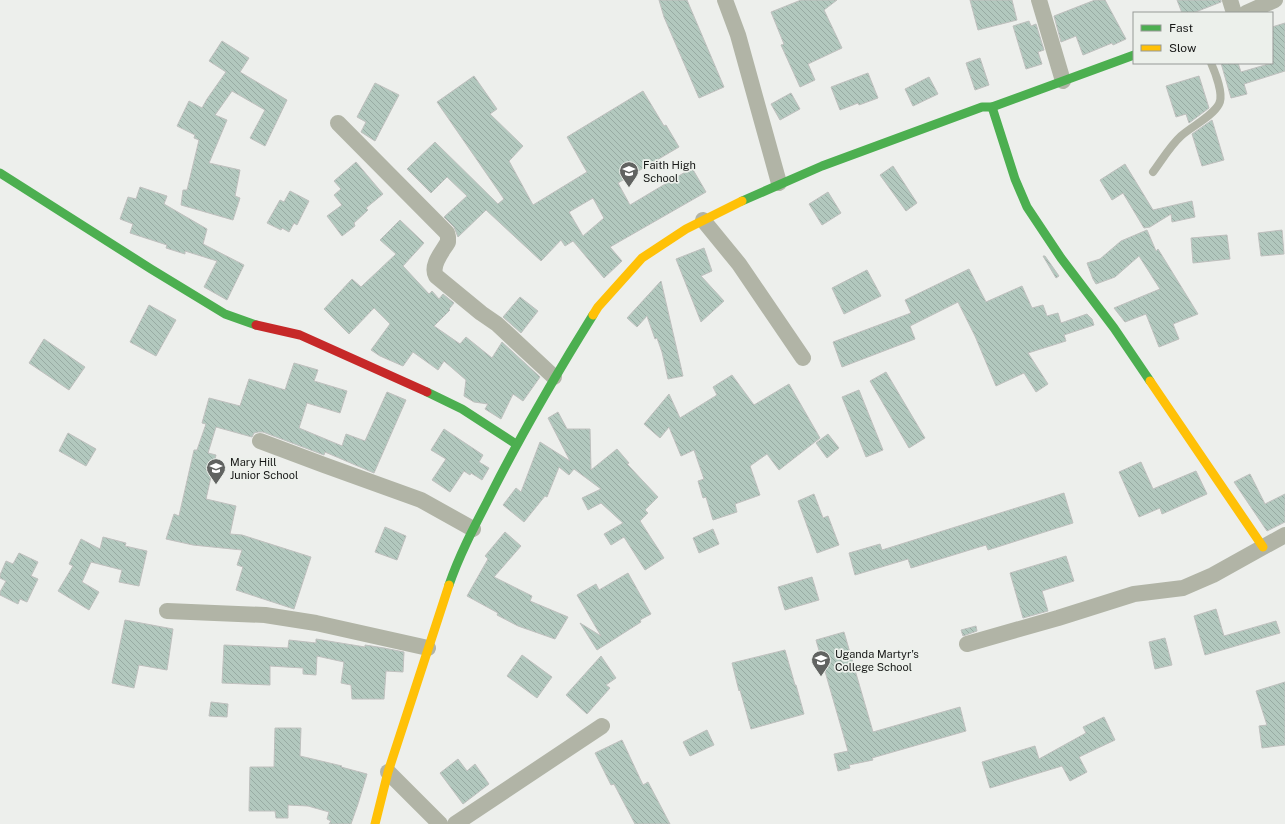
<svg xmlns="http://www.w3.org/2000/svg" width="1285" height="824" font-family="'Public Sans',sans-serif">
	<defs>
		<pattern id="building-back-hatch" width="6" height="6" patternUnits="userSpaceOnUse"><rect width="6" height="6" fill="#b2c8be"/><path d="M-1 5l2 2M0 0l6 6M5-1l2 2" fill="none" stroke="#98aba3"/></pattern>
	</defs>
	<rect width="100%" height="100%" fill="#edefec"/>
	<!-- building -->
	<g fill="url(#building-back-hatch)" stroke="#bfc0be" fill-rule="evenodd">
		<polygon points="659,0 687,0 724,87 699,98 664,17"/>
		<polygon points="801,0 837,0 824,10 842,48 808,64 815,80 800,87 781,45 784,44 771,12"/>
		<polygon points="970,0 1012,0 1017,20 978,30"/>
		<polygon points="1095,0 1105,0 1126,39 1113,45 1112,43 1083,55 1076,36 1061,42 1054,16"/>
		<polygon points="1177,0 1221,0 1221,2 1193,13 1182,13"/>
		<polygon points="1029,21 1031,26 1036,24 1044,50 1038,52 1042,64 1026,69 1013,26"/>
		<polygon points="1285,23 1285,71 1244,84 1247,94 1231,98 1221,63 1238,63 1241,72 1272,63 1272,27"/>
		<polygon points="222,41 249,58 240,72 287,100 265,146 250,138 265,110 232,91 215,115 227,120 209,163 240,170 235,196 240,198 233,220 181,205 183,190 187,190 199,140 194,138 195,135 177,126 189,101 202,108 207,99 226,72 209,61"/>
		<polygon points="980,58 989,85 975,90 966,63"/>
		<polygon points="868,73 878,98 859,105 858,103 840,110 831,87"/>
		<path d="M474,76L497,109L490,114L523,146L509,161L533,205L587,172L567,137L643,91L664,126L666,125L679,147L618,183L630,205L692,168L706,192L610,247L622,261L604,278L573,241L565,246L561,240L541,261L486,210L458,237L454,227L444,217L467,196L447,177L431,193L407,169L435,142L498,204L504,199L437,102ZM593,198L604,218L583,236L569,212Z"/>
		<polygon points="1199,76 1209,108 1189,123 1186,114 1176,117 1166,86"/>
		<polygon points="929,77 938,94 913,106 905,89"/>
		<polygon points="375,83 399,95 375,141 361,132 366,122 357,117"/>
		<polygon points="791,93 800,109 780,120 771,104"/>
		<polygon points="1212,120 1224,160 1202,166 1192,134"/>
		<polygon points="356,162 383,194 366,208 368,210 354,223 355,226 342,236 327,216 342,205 334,195 341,189 334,181"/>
		<polygon points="1125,164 1153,210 1192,201 1195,217 1172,222 1171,214 1150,227 1144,228 1123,193 1112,200 1100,180"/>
		<polygon points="893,166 917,203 906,211 880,175"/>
		<polygon points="140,187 167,196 164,204 207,229 203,244 244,265 227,300 204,287 217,261 185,251 185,254 166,248 167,245 130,233 133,224 120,219 128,197 136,199"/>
		<polygon points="290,191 309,201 297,225 294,223 289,232 282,228 281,230 267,223 280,200 284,202"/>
		<polygon points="828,192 841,213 822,225 809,204"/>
		<polygon points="400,220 424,243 403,266 429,294 432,291 439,299 443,294 454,303 449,309 450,310 434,326 460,344 466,337 492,358 502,342 540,377 523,401 513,394 501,419 485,409 488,404 474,402 464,396 466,380 444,361 438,370 413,352 403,366 380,356 371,350 390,324 374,308 349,334 324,309 352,279 361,287 396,254 380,240"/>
		<polygon points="1147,230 1156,251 1158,249 1198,314 1173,324 1179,339 1159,347 1146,314 1125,322 1114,308 1160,289 1139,256 1115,277 1096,284 1093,279 1087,263 1100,259 1121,241"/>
		<polygon points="1282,230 1284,254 1261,256 1258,233"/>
		<polygon points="1227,235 1230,259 1193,263 1191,238"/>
		<polygon points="704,248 712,271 701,276 724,301 701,322 676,259"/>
		<polygon points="1043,256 1045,256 1059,276 1056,278"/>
		<polygon points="969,269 986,302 1022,286 1032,308 1043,305 1047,316 1058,313 1061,323 1087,314 1092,319 1094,325 1064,335 1066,341 1028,353 1048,384 1036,392 1024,373 996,386 975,336 958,302 910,326 915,339 842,367 833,342 911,313 905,300"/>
		<polygon points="867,270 881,296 844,314 832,288"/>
		<polygon points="661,281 683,376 668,379 662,352 657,338 655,339 647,316 637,327 627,318"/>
		<polygon points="520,297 538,311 521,333 503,317"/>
		<polygon points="149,305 176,320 156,356 130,342"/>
		<polygon points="44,339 85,367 69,390 29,363"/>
		<polygon points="294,363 318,370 314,381 347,391 340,413 307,403 299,428 342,446 346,434 365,441 387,392 406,400 374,473 325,452 324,455 263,432 258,432 254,433 252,437 216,427 208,453 216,455 206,499 236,506 230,534 242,535 311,557 294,609 236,590 243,567 237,565 242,550 193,545 166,539 174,514 179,516 194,450 197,450 206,424 202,423 209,398 240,406 249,379 285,390"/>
		<polygon points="886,372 925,438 909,448 870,381"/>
		<polygon points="732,375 754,405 789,384 820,438 779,470 767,454 750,466 760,495 735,504 737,512 713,520 706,497 703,498 698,481 704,479 694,450 681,456 669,427 660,438 644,424 669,394 680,418 717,395 713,387"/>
		<polygon points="859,390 883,450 866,457 842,397"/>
		<polygon points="558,412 567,429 590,429 591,470 617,449 629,463 627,464 658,497 645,510 648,513 640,521 664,558 645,570 624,537 611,545 604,534 623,523 601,503 588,510 582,498 601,489 574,469 569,475 559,467 547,497 545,496 524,522 503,505 516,488 521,492 540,442 570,461 548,418"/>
		<polygon points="444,429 483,455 479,462 489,468 482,480 471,473 470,475 464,471 450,492 432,480 446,459 431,450"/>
		<polygon points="68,433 96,449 86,466 59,451"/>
		<polygon points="828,434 839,448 827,458 816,443"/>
		<polygon points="1141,462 1153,489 1196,471 1207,494 1162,514 1160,508 1139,517 1119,472"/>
		<polygon points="1250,474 1265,504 1285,494 1285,522 1267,531 1234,482"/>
		<polygon points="1064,493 1073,523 988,550 986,545 911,568 908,559 855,575 849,553 880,544 882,550"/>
		<polygon points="814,494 823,518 828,516 839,545 817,553 798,501"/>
		<polygon points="385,527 406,536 397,560 375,552"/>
		<polygon points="713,529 719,544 699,553 693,538"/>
		<polygon points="505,532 521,546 494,577 532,596 530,601 568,617 555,639 518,626 497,615 498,613 467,596 488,559 485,556"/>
		<polygon points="103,537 126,543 125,546 147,551 139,586 119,582 122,570 91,562 82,582 99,592 89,610 58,591 73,566 69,564 81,539 100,549"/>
		<polygon points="19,553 38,562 31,576 38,579 27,602 20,599 18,604 0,595 0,592 6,581 0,578 0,575 6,561 13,564"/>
		<polygon points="1066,556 1074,581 1042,591 1048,611 1023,618 1010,573"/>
		<polygon points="628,573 651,614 640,620 641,622 597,650 580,623 601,636 577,595 596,584 599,590"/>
		<polygon points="812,577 819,600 785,610 778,587"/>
		<polygon points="1216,609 1224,636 1276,621 1280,633 1205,655 1194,616"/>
		<polygon points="125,620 173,629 167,670 139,665 134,688 112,683"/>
		<polygon points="976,626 977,631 963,636 961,630"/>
		<polygon points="844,632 873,732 960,707 966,731 872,758 873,760 849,765 850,768 838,771 834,754 848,751 816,640"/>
		<polygon points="1165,638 1172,665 1155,669 1149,642"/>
		<polygon points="316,639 365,647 365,645 384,648 404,652 403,672 386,671 384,699 352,699 351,685 341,683 344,662 317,656 316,675 303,674 303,668 270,666 270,685 222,683 224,645 288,648 289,640 316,643"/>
		<polygon points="785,650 795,685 796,685 804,714 751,729 740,690 739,691 732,663"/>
		<polygon points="522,655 552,677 537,698 507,676"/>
		<polygon points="601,656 616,678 606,685 610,688 587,714 566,695"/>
		<polygon points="1285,682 1285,745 1262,748 1259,726 1267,725 1256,691"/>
		<polygon points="211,702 228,704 227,717 209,716"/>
		<polygon points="1104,717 1115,740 1079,757 1087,772 1070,781 1062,766 990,788 982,762 1035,746 1039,759 1086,733 1083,727"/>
		<polygon points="275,728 301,728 300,756 342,766 341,767 367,774 358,804 351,824 329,824 331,821 327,819 329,812 308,806 288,805 288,818 276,818 275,811 249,811 250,767 274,767"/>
		<polygon points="707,730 714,745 690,756 683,742"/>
		<polygon points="622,740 643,785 648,782 670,824 635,824 614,784 611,785 595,753"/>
		<polygon points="458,759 467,771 475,764 489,784 463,804 440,773"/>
	</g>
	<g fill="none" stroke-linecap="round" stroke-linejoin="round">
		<!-- lane -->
		<path stroke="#b1b4a6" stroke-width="8" d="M1153,172C1162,160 1170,146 1181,136C1192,126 1212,117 1219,104C1224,95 1215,72 1211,63"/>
		<!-- street -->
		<g stroke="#b1b4a6" stroke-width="16">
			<polyline points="725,0 738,35 779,183"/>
			<polyline points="1039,0 1063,81"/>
			<polyline points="1230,0 1234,13"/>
			<polyline points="1246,13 1275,0"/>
			<path d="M338,123L447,233L448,237V242C443,251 430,265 436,276L481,313L497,324L554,377"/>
			<polyline points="703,220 739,264 803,358"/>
			<polyline points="260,441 324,465 421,500 473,529"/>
			<polyline points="167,611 265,615 316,623 428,648"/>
			<polyline points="967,644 1058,618 1134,594 1183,588 1213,575 1285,535"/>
			<polyline points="388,772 440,824"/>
			<polyline points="455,824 602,726"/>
		</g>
		<!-- fast -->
		<g stroke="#4caf50" stroke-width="9">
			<polyline points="992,107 1015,179 1027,207 1061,258 1114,328 1150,381"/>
			<polyline points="0,173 151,269 225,314 256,325"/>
			<polyline points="742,201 822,166 982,107 992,107 1134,55"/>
			<polyline points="427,392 462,409 516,444"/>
			<path d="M449,585C459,556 473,529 487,502C519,438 555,376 593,315"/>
		</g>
		<!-- slow -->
		<g stroke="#ffc107" stroke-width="9">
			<polyline points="593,315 598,307 642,258 686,229 742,201"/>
			<polyline points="1150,381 1263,547"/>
			<polyline points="375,824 388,772 449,585"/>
		</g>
		<!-- jam -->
		<polyline stroke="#c62828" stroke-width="9" points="256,325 300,335 427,392"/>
	</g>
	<!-- icons -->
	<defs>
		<g id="school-pin" transform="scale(1)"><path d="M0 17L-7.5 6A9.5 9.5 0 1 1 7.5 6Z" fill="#616361" stroke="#ecf0eb"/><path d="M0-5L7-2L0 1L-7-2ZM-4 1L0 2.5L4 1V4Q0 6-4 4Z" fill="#fff"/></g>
	</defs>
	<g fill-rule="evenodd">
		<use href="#school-pin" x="629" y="171"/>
		<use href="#school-pin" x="216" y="468"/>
		<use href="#school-pin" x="821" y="660"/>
	</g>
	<g text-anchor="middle" stroke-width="3.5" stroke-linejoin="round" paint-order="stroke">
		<!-- poi labels -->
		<g font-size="11" fill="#161716" stroke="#ecf0eb" text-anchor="start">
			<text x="643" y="169">Faith High<tspan x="643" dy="13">School</tspan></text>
			<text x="230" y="466">Mary Hill<tspan x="230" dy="13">Junior School</tspan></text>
			<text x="835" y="658">Uganda Martyr's<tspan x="835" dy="13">College School</tspan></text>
		</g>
	</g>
	<!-- legend -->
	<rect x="1133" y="12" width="140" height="52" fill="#ecf0eb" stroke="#969996"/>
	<rect x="1141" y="25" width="20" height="6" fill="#4caf50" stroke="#969996"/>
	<text x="1169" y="32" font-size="12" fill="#161716">Fast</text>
	<rect x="1141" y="45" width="20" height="6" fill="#ffc107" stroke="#969996"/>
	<text x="1169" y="52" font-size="12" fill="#161716">Slow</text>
</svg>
